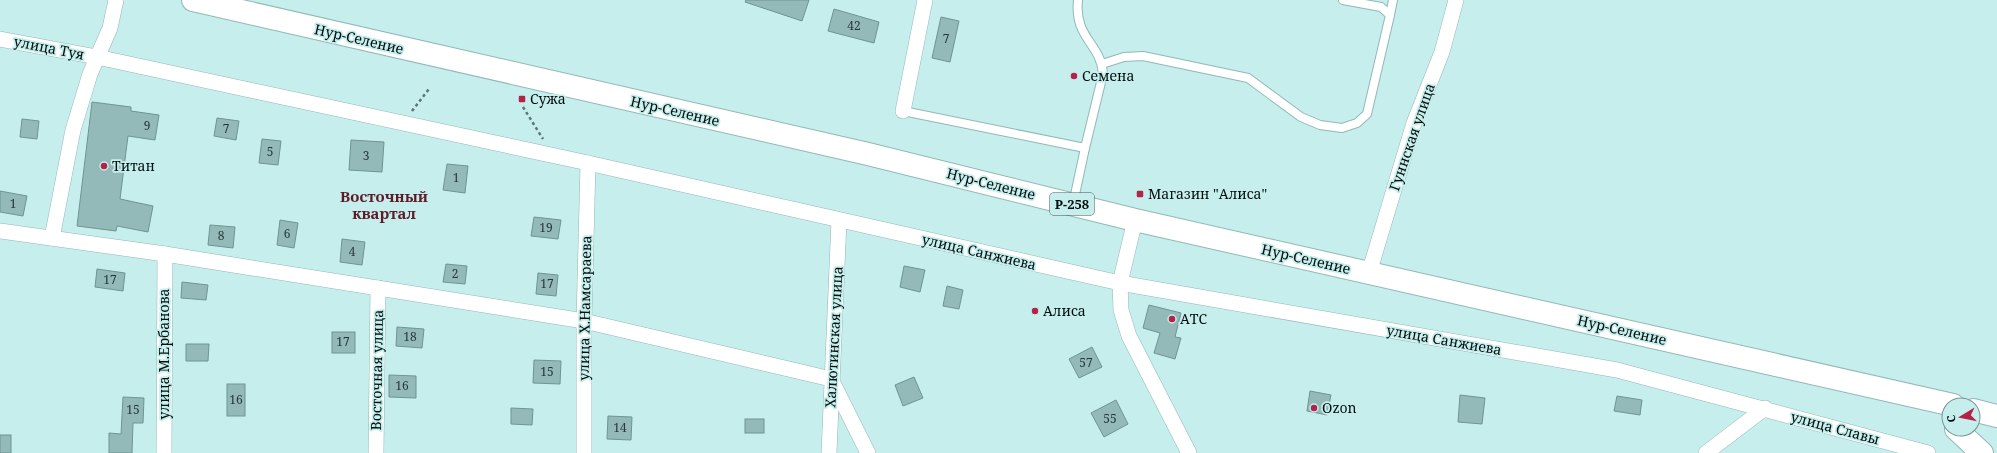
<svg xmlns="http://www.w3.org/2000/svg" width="1997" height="453" font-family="'Noto Serif',serif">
	<rect width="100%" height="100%" fill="#c6eeec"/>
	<!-- building -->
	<g fill="#93bab8" stroke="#6f9493">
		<polygon points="746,0 809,0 802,21 745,2"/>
		<polygon points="834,9 879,22 874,43 828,31"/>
		<polygon points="941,17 959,21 950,62 932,58"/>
		<polygon points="92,102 131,107 131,111 159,115 155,140 128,136 120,199 153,206 148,232 117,226 116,231 77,226"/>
		<polygon points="217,118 239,121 236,140 214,136"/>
		<polygon points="22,119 39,121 37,139 20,137"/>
		<polygon points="262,139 281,141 278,165 259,163"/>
		<polygon points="351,140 384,142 382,172 349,170"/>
		<polygon points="447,164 468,166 465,193 443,190"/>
		<polygon points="0,191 27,196 23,216 0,212"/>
		<polygon points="534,217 561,220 558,239 531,236"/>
		<polygon points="280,220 298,223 294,248 277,245"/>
		<polygon points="210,225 235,227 233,248 208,245"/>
		<polygon points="342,239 365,242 362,265 340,262"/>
		<polygon points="446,264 467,266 465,284 443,282"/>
		<polygon points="904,266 925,270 920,292 900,287"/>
		<polygon points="97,269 125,273 123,291 95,287"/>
		<polygon points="538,273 558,275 556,296 536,294"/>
		<polygon points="182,282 208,285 206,300 181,298"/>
		<polygon points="947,286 963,290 959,309 943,306"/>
		<polygon points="1149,305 1181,313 1175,337 1181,338 1175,359 1154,353 1160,333 1143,328"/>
		<polygon points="397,327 424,329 422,348 396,346"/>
		<rect x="332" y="332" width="23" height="21"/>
		<polygon points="186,344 209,344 208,361 186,361"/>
		<polygon points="1092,347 1102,367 1079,378 1069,359"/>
		<polygon points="534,360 561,361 560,384 533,383"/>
		<polygon points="389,375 416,376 416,398 389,397"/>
		<polygon points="914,377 923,398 903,406 895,385"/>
		<rect x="227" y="384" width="18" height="32"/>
		<polygon points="1310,391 1331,395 1327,415 1307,411"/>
		<polygon points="1460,395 1485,398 1482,424 1458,422"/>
		<polygon points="1617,396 1642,400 1640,415 1614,411"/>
		<polygon points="123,397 144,398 143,423 133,423 132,453 109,453 109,433 121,434"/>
		<polygon points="1116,400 1128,424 1104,437 1091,413"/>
		<polygon points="511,408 533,409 532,425 511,424"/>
		<polygon points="608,416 632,417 631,440 607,439"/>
		<rect x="745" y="419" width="19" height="14"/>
		<rect x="0" y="435" width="11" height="18"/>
	</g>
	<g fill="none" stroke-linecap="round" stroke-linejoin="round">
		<!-- lane casing -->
		<g stroke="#91b8b6" stroke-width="10">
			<g id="lane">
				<polyline points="1390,15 1393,0"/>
				<polyline points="1102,64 1124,57 1143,56 1248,78 1301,117 1320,125 1342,128 1357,123 1367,114 1390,15 1381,7 1343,0"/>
				<path d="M903,111L1085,148L1103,74C1101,43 1074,39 1078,0"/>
				<polyline points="1073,204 1085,148"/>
			</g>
		</g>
		<!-- street casing -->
		<g stroke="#91b8b6" stroke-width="16">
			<g id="street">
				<polyline points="0,39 97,57 588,163 1120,283 1617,370 1928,453"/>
				<polyline points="903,111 925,0"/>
				<polyline points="1135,220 1120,283 1121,310 1129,336 1189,453"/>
				<polyline points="0,231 165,254 584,321 831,379 868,453"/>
				<polyline points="52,238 73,130 90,74 110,28 116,0"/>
				<polyline points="1369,273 1414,123 1442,52 1456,0"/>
				<polyline points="164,453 165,254"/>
				<polyline points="376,453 378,288"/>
				<polyline points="584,453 584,321 588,163"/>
				<polyline points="829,453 839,220"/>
				<polyline points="1706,453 1765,408"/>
			</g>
		</g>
		<!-- highway casing -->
		<g stroke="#91b8b6" stroke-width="24">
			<g id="highway">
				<polyline points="193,0 868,154 1135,220 1953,405"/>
				<polyline points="1973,410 1997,416"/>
				<polyline points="1956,429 1982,453"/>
			</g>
		</g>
		<!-- path -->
		<g stroke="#5e7776" stroke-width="2.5" stroke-dasharray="3 3" stroke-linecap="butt">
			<polyline points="523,107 543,139"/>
			<polyline points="412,111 429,89"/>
		</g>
		<!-- lane -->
		<use href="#lane" stroke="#fff" stroke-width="8"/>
		<!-- street -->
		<use href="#street" stroke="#fff" stroke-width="15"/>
		<!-- highway -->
		<use href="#highway" stroke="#fff" stroke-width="22"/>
	</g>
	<!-- markers -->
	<g fill="#b42247" stroke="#c6eeec" stroke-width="1.5">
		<circle cx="1074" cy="76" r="4"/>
		<rect x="518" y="95" width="8" height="8" rx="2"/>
		<circle cx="104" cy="166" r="4"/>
		<rect x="1136" y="190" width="8" height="8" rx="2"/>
		<circle cx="1035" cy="311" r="4"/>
		<circle cx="1172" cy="319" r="4"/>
		<circle cx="1314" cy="408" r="4"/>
	</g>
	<g text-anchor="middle" stroke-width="3.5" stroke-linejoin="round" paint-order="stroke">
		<!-- number labels -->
		<g font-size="12" fill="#263938">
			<text x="854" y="30">42</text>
			<text x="946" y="43">7</text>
			<text x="147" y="130">9</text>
			<text x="226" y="133">7</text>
			<text x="270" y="156">5</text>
			<text x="366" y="160">3</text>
			<text x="456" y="182">1</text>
			<text x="13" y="208">1</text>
			<text x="546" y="232">19</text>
			<text x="287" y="238">6</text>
			<text x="221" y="240">8</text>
			<text x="352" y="256">4</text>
			<text x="455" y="278">2</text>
			<text x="110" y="284">17</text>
			<text x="547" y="288">17</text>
			<text x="410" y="341">18</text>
			<text x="343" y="346">17</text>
			<text x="1086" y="367">57</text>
			<text x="547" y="376">15</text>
			<text x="402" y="390">16</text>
			<text x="236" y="404">16</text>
			<text x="133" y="414">15</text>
			<text x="1110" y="423">55</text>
			<text x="620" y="432">14</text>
		</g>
		<!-- shield labels -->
		<rect fill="#c6eeec" stroke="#3d5151" stroke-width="1" x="1050" y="193" width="44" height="22" rx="3"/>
		<g font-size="13" font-weight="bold" fill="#020e0e">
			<text x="1072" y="209">Р-258</text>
		</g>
		<!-- street labels -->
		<g font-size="14" fill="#020e0e" stroke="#c6eeec">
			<text transform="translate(359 39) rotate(13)" y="5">Нур-Селение</text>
			<text transform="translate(49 48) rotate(11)" y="5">улица Туя</text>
			<text transform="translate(675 111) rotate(13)" y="5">Нур-Селение</text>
			<text transform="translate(1412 137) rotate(-71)" y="5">Гуннская улица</text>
			<text transform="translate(991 184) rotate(14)" y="5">Нур-Селение</text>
			<text transform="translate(979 252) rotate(13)" y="5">улица Санжиева</text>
			<text transform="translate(1306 259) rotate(13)" y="5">Нур-Селение</text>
			<text transform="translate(585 308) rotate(-89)" y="5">улица Х.Намсараева</text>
			<text transform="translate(1622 330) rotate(13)" y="5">Нур-Селение</text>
			<text transform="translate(834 337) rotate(-87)" y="5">Халютинская улица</text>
			<text transform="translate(1444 340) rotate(10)" y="5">улица Санжиева</text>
			<text transform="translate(164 354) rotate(-90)" y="5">улица М.Ербанова</text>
			<text transform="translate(377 370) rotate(-89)" y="5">Восточная улица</text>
			<text transform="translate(1835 428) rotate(15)" y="5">улица Славы</text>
		</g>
		<!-- poi labels -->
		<g font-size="14" fill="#020e0e" stroke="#c6eeec" text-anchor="start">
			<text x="1082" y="81">Семена</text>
			<text x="530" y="104">Сужа</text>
			<text x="112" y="171">Титан</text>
			<text x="1148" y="199">Магазин "Алиса"</text>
			<text x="1043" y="316">Алиса</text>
			<text x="1180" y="324">АТС</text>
			<text x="1322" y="413">Ozon</text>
		</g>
		<!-- neighbourhood labels -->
		<g font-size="15" font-weight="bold" fill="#5f1a28" stroke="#c6eeec">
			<text x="384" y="202">Восточный<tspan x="384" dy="17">квартал</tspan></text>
		</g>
	</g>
	<!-- north arrow -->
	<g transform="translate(1961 417) rotate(260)"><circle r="19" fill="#c6eeec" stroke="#789493"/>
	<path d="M0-3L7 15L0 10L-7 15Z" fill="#b42247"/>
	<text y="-6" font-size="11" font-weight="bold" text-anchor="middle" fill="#020e0e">С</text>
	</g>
</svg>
